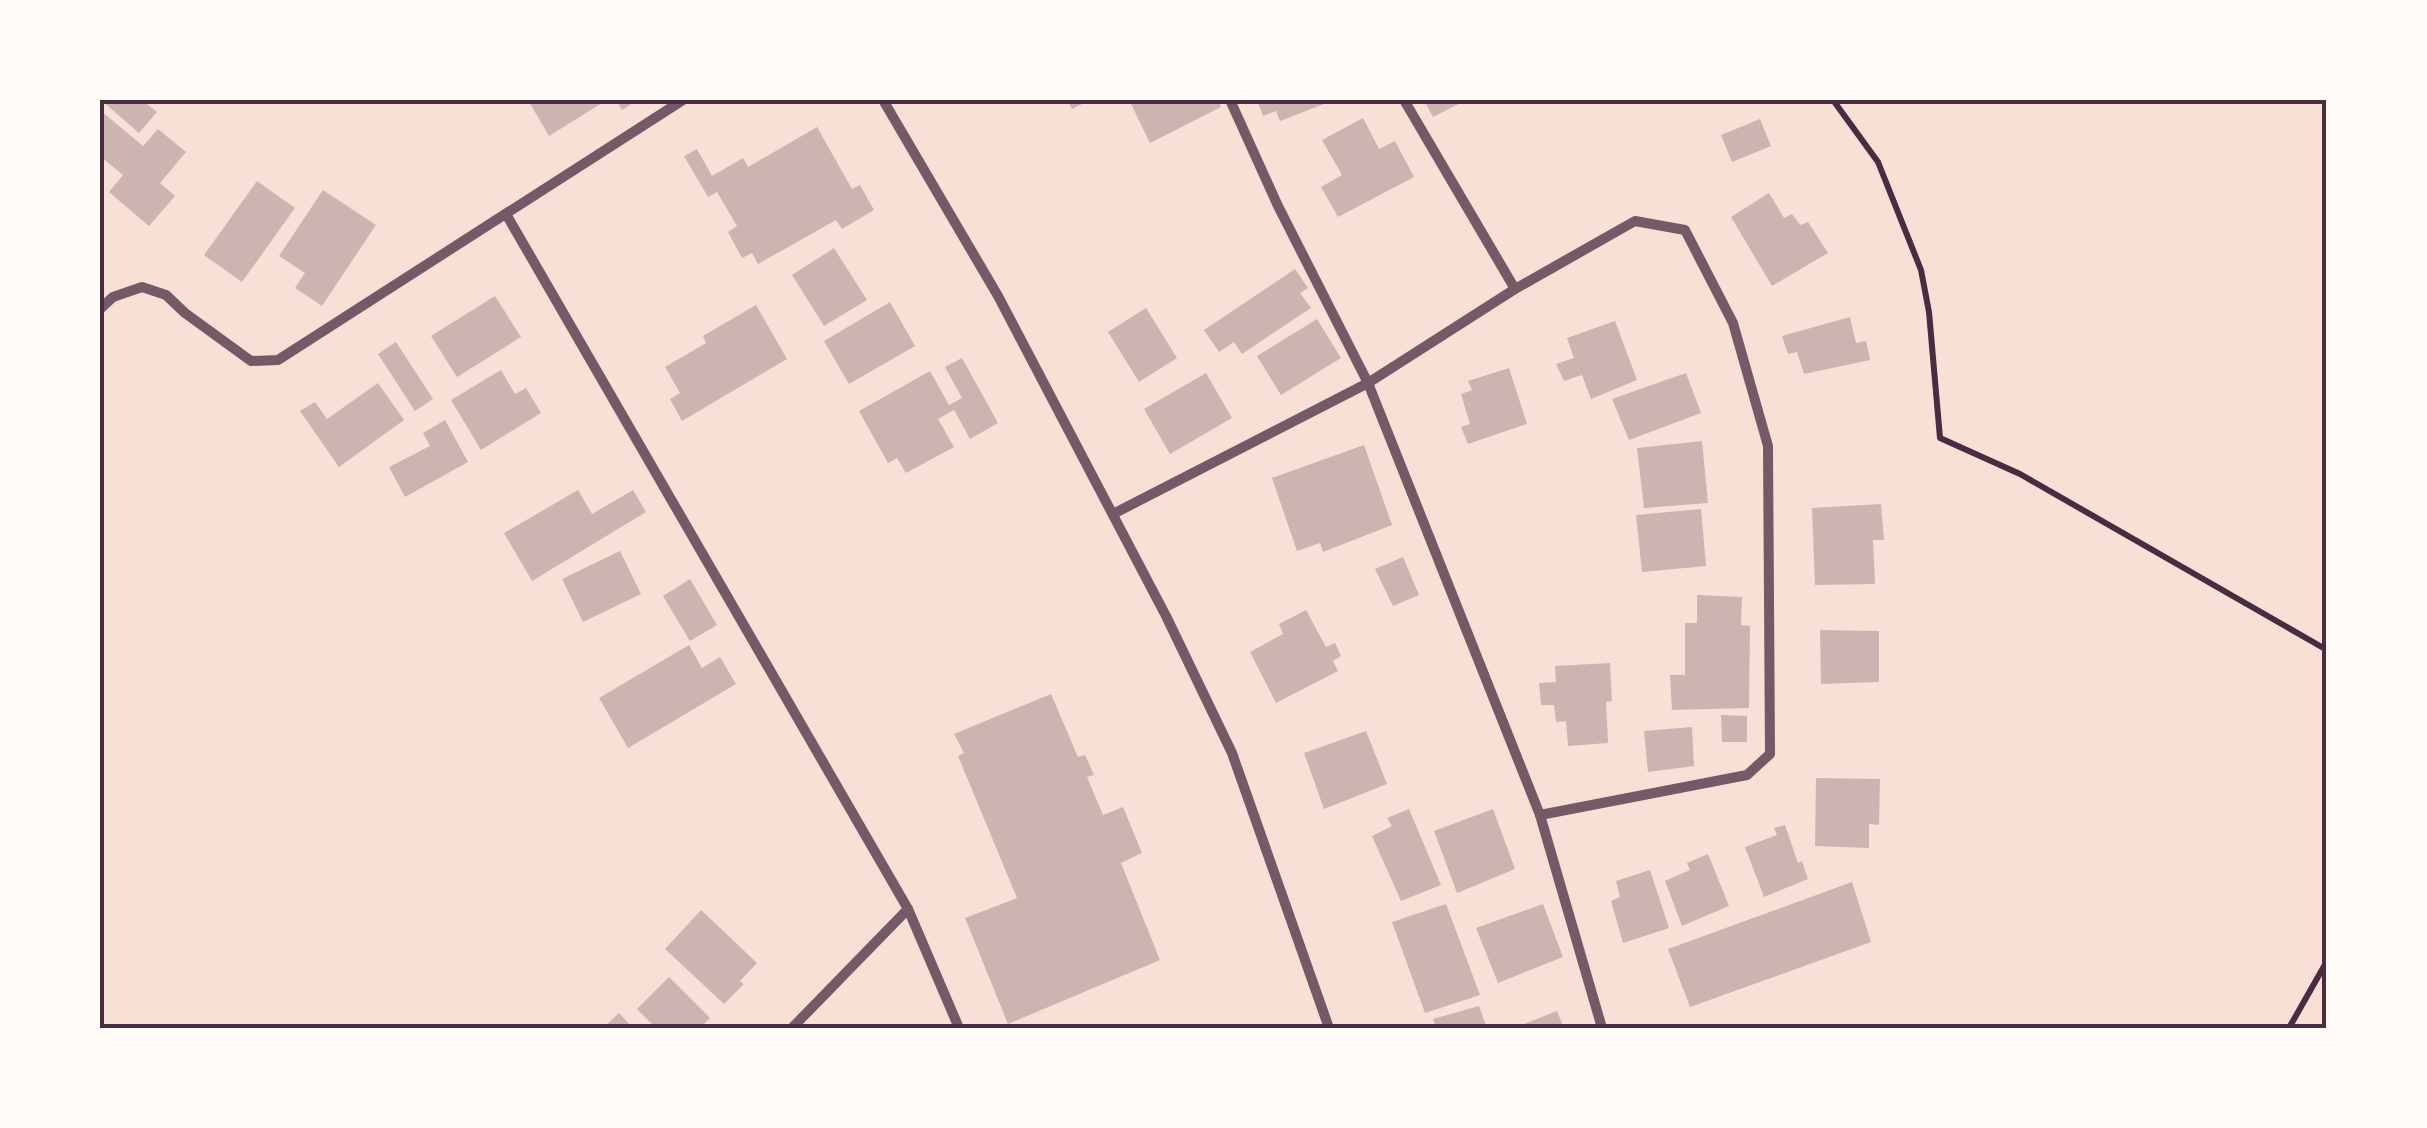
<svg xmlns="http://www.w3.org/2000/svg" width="2427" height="1128" font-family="'Golos Text',sans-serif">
	<rect width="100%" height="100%" fill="#f7e1d7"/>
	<!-- building -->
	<g fill="#ccb4b1">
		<polygon points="101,100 142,100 157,112 139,133"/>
		<polygon points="528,100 607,100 549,136"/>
		<polygon points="616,100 638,100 622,110"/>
		<polygon points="1067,100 1090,100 1072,109"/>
		<polygon points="1129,100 1218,100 1221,107 1150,143"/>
		<polygon points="1257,100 1322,100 1324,104 1280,121 1276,111 1263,116"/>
		<polygon points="1424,100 1466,100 1433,117"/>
		<polygon points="100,110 143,146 158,129 186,152 160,183 175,196 149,226 109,192 123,175 100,156"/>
		<polygon points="1363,118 1379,149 1395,141 1414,177 1338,217 1321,187 1342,175 1322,140"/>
		<polygon points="1760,119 1771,146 1732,162 1721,135"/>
		<polygon points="817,127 852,189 860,185 874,210 842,229 836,220 758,264 752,253 742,258 728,232 737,226 717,192 708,197 684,156 697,149 712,176 743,158 748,167"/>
		<polygon points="257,181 295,208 242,282 204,255"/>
		<polygon points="323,190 376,225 322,306 295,288 305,273 279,256"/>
		<polygon points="1769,193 1784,218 1792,214 1800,225 1808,222 1828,253 1772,286 1731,217"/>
		<polygon points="834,248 867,300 824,326 792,275"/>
		<polygon points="1295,269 1308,288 1300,293 1311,308 1242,354 1234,342 1219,352 1204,330"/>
		<polygon points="495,296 521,337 457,377 431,336"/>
		<polygon points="890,302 915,346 849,384 824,341"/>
		<polygon points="756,305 787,359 682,421 670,399 680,393 665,367 706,343 703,336"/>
		<polygon points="1146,308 1177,358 1139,382 1108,332"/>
		<polygon points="1850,317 1856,343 1866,341 1870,360 1804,374 1797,352 1788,354 1782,336"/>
		<polygon points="1317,319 1341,358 1281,395 1257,356"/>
		<polygon points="1615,321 1637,380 1591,399 1582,375 1564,381 1556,364 1574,358 1567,338"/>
		<polygon points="396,342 433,399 415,411 378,354"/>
		<polygon points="962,358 998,423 970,439 954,410 938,419 954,447 906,473 897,458 888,463 859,411 930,371 949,405 962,398 945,367"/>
		<polygon points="1509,368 1527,424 1468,444 1461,427 1470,424 1461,394 1472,390 1468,381"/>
		<polygon points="501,370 515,394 526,388 541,413 481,450 451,400"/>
		<polygon points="1206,373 1232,418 1170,454 1144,409"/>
		<polygon points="1686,373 1701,413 1629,440 1612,399"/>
		<polygon points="378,383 404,420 339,467 300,411 315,402 327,419"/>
		<polygon points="445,420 468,462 405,497 389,467 430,446 423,433"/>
		<polygon points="1702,441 1708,503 1644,508 1637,448"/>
		<polygon points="1364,445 1392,525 1323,552 1320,543 1297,551 1272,478"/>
		<polygon points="578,490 592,514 633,490 646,512 532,581 504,533"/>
		<polygon points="1881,504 1884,540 1873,540 1875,584 1815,585 1812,508"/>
		<polygon points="1701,509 1706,566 1642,572 1636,515"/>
		<polygon points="620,551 641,594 583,622 562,579"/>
		<polygon points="1403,557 1419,595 1393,606 1375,569"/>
		<polygon points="690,579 717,625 690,641 663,596"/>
		<polygon points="1697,595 1742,597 1741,625 1750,626 1749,708 1672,710 1670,675 1685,675 1685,623 1697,623"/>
		<polygon points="1306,610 1326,647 1335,643 1341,656 1333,661 1338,671 1276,703 1250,652 1283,634 1279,624"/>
		<polygon points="1820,630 1879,631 1879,682 1821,684"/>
		<polygon points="689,645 702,668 720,657 736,684 628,748 599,698"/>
		<polygon points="1610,663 1612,701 1606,702 1608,743 1568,746 1566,721 1556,722 1554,705 1541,705 1539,683 1556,682 1555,666"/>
		<polygon points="1051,694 1078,757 1085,755 1094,775 1087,777 1103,815 1123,807 1142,853 1121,863 1160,960 1008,1024 965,918 1017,898 958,756 964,753 954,734"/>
		<polygon points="1721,715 1747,716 1747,742 1722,742"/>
		<polygon points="1692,727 1694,766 1648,772 1644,731"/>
		<polygon points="1366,731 1387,784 1324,809 1304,753"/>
		<polygon points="1816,778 1880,779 1879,825 1869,824 1869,848 1815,846"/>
		<polygon points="1409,809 1441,885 1401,901 1372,836 1392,826 1387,818"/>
		<polygon points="1493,809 1515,869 1457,893 1434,831"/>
		<polygon points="1785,825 1798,863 1802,861 1808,879 1764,897 1745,847 1777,835 1774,828"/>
		<polygon points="1708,854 1729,906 1682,926 1665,881 1690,870 1687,863"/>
		<polygon points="1650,870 1669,928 1623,943 1611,901 1620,897 1616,881"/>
		<polygon points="1852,882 1871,942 1690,1007 1668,949"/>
		<polygon points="1446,904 1480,995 1425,1013 1392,922"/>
		<polygon points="1543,904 1563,957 1498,983 1476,928"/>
		<polygon points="701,910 757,963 740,981 744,984 724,1004 665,949"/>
		<polygon points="669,977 710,1018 700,1028 656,1028 637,1009"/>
		<polygon points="1479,1006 1487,1028 1436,1028 1433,1019"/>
		<polygon points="1557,1011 1564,1028 1514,1028"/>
		<polygon points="619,1013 633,1028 603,1028"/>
	</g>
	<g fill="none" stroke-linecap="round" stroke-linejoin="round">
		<!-- path -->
		<g stroke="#4a2c40" stroke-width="6">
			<polyline points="1833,100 1878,162 1921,270 1929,312 1940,438 2020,474 2327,650"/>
			<polyline points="2289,1028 2327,961"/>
		</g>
		<!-- minor -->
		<g stroke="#755966" stroke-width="10">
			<polyline points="883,100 998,296 1166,616 1232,753 1329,1028"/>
			<polyline points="1230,100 1278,206 1368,383 1540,815 1602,1028"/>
			<polyline points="1404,100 1515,289"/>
			<polyline points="506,214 908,909 959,1028"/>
			<polyline points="100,309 113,297 142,287 166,295 185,313 251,361 278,360 683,100"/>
			<polyline points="1113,514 1368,383 1515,289 1635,221 1685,230 1733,323 1768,446 1770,754 1747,775 1540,815"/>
			<polyline points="792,1028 908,909"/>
		</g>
	</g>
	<!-- border -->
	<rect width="2427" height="1128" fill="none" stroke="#fffaf5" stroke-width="205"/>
	<rect x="102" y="102" width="2222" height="924" fill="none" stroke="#4a2c40" stroke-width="4"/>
</svg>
